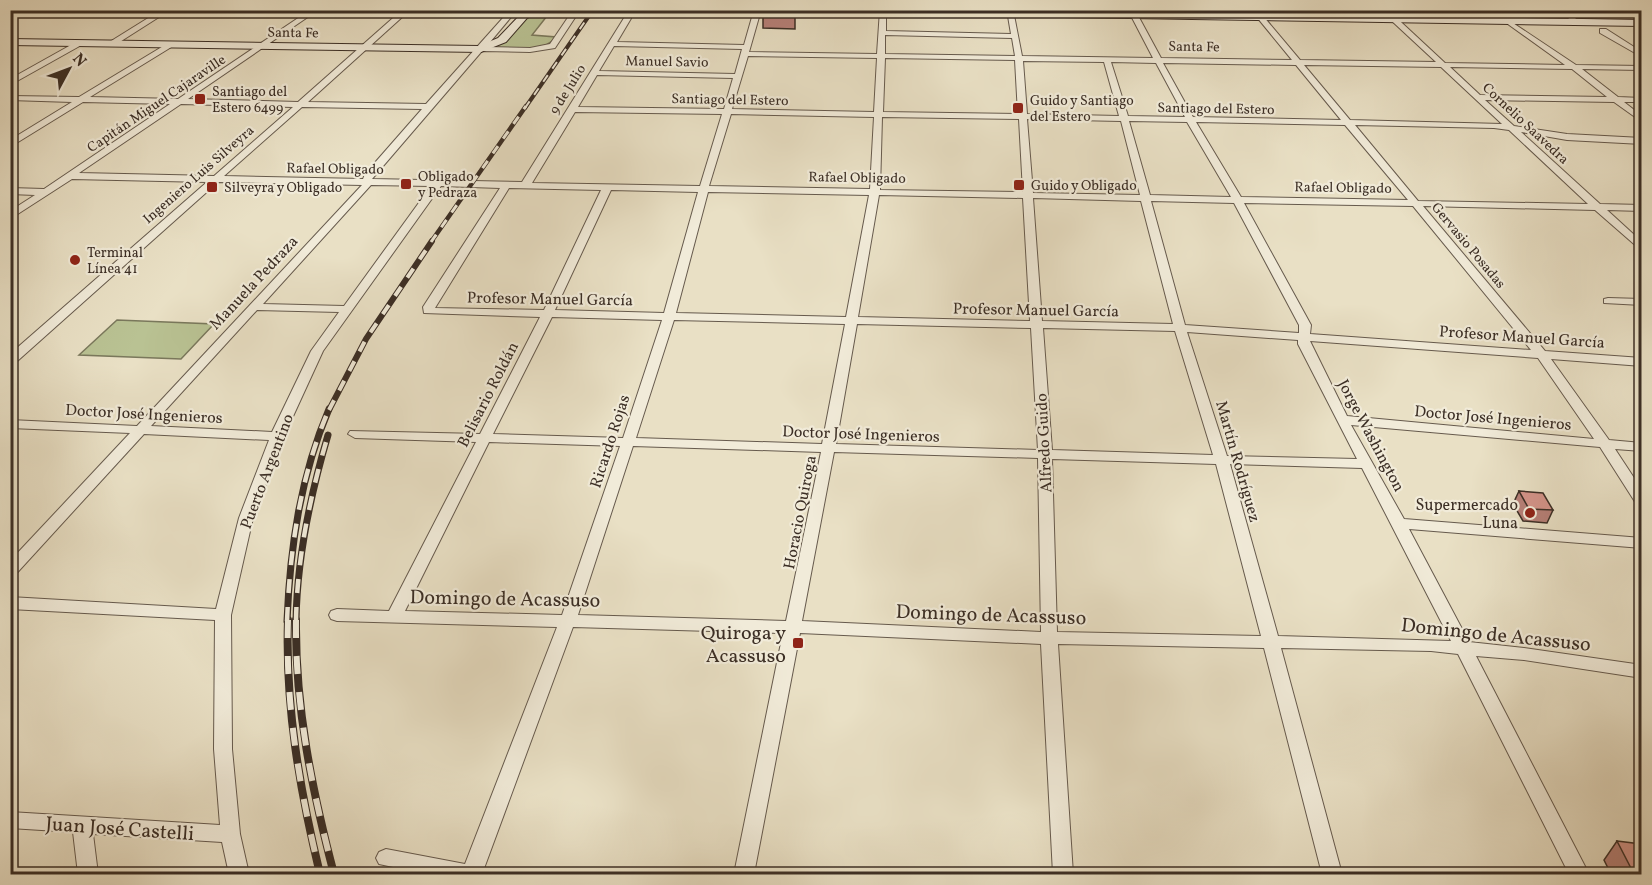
<svg xmlns="http://www.w3.org/2000/svg" width="1652" height="885" font-family="Vollkorn,serif">
	<rect width="100%" height="100%" fill="#e9e0c5"/>
	<filter id="stains"><feTurbulence type="fractalNoise" baseFrequency=".00333" numOctaves="4"/><feColorMatrix values="0 0 0 0 .2 0 0 0 0 .09 0 0 0 0 .02 0 0 0 .5 -.17"/></filter>
	<radialGradient id="worn" r=".72"><stop offset=".6" stop-color="#630" stop-opacity="0"/><stop offset="1" stop-color="#630" stop-opacity=".3"/></radialGradient>
	<!-- green -->
	<g fill="#b9c293" stroke="#7a785c" stroke-width="1.5">
		<path d="M543,11H573L570,16H547L532,35L556,37C542,55 512,48 491,47L527,17Z"/>
		<polygon points="117,320 214,324 181,359 79,355"/>
	</g>
	<g fill="none" stroke-linecap="round" stroke-linejoin="round">
		<!-- street casing -->
		<g stroke="#665a4d" stroke-width="2">
			<g id="street">
				<polygon points="161,10 170,10 115,45 108,43"/>
				<path d="M310,10H318L188,99L298,102L402,10H410L308,102L426,104L510,10H517L486,47L530,48L550,44L573,10H580L555,48L530,52L482,51L372,179L522,182L629,10H636L617,42L744,45L754,10H761L749,52L877,54L880,10H886V31L1011,34L1007,10H1013L1022,56L1153,58L1128,10H1135L1161,58L1292,60L1251,10H1258L1300,60L1436,62L1380,10H1388L1445,63L1565,65L1505,22L1507,19L1576,65L1642,66V70L1582,69L1618,97L1642,98V102H1624L1642,116V122L1614,102L1485,100L1514,126L1567,134L1642,138V144L1567,140L1521,132L1600,204L1642,205V211L1607,210L1642,242V251L1595,210L1423,206L1545,351L1642,358V366L1551,359L1609,440L1642,443V451L1615,449L1642,490V507L1637,505L1600,447L1351,425L1404,519L1642,538V548L1409,529L1469,642L1524,648L1642,665V678L1524,660L1476,656L1589,874H1569L1458,654L1431,651L1281,648L1342,874H1322L1264,648L1058,644L1073,874H1053L1041,644L800,633L754,874H734L783,633L573,627L482,874H426L379,864L376,858L379,852L386,849L465,864L557,627L337,621L331,619L329,615L331,611L337,609L389,611L476,442L355,438L348,434L350,431L480,434L540,317L424,313L423,307L500,188L441,186L323,351L284,436L253,518L231,615L232,749L240,834L249,874H229L222,842L93,834L98,874H78L73,832L10,828V812L220,825L214,749L215,620L10,609V597L216,609L239,518L269,440L144,434L15,575L10,576V561L130,433L10,428V420L137,426L362,185L218,182L14,364L10,365V354L207,182L72,179L10,219V211L35,195L10,194V188L44,189L170,104L83,102L10,147V140L72,102L10,100V96L79,97L170,42L174,44L173,46L90,97L178,99ZM885,35L1012,38L1015,56L885,54ZM614,46L742,49L735,74L599,71ZM748,56L877,58L874,112L732,109ZM885,58L1015,60L1018,114L883,112ZM1023,61L1104,62L1119,116L1027,114ZM1111,62L1156,63L1185,117L1128,116ZM1163,63L1296,65L1341,120L1193,117ZM1304,65L1441,67L1502,124L1350,120ZM1450,67L1572,69L1607,97L1480,95ZM597,75L733,78L724,109L578,107ZM181,104L293,107L214,176L79,173ZM302,107L422,109L365,174L363,179L224,176ZM575,112L722,114L700,186L532,183ZM731,114L874,117L870,189L709,186ZM882,117L1019,119L1023,192L880,190ZM1027,119L1121,121L1140,195L1033,193ZM1129,121L1187,122L1231,197L1150,195ZM1196,122L1345,125L1408,200L1241,197ZM1355,125L1494,128L1509,130L1588,204L1418,201ZM371,185L431,186L344,306L263,304ZM509,188L601,190L544,310L435,308ZM611,190L698,192L664,313L555,310ZM708,192L869,195L846,317L676,313ZM879,195L1023,198L1030,321L858,317ZM1033,198L1141,201L1173,324L1042,321ZM1151,201L1234,203L1299,325V333L1185,325ZM1244,203L1413,206L1531,350L1310,334L1311,325ZM257,310L339,312L311,351L272,432L151,426ZM552,317L662,320L623,438L493,434ZM674,320L845,324L822,444L636,438ZM857,324L1031,328L1038,450L836,444ZM1043,328L1175,331L1213,455L1052,450ZM1187,332L1298,340V344L1357,459L1227,456ZM1310,341L1538,358L1594,439L1347,416ZM489,442L620,446L562,615L405,611ZM633,446L821,452L786,621L578,615ZM834,452L1038,458L1041,632L802,621ZM1052,459L1216,464L1261,636L1057,632ZM1230,464L1362,468L1451,641L1278,636Z"/>
				<polygon points="1463,10 1471,10 1481,20 1476,21"/>
				<polygon points="1557,10 1565,10 1580,22 1575,23"/>
				<polygon points="1600,29 1606,29 1642,52 1642,57 1600,33"/>
				<polygon points="78,41 85,43 10,85 10,79"/>
				<polygon points="1608,298 1642,299 1642,305 1604,303 1604,299"/>
			</g>
		</g>
		<!-- secondary casing -->
		<g stroke="#3b2e25" stroke-width="2">
			<g id="secondary">
				<polygon points="528,10 542,10 527,18 506,42 481,52 10,45 10,39 479,46 498,38 521,14"/>
				<polygon points="640,10 633,14 628,11 628,10"/>
				<polygon points="811,10 1035,10 1642,20 1642,26 816,13"/>
			</g>
		</g>
		<!-- street -->
		<use href="#street" fill="#f1ebd9" fill-rule="evenodd"/>
		<!-- secondary -->
		<use href="#secondary" fill="#f1ebd9" fill-rule="evenodd"/>
		<!-- rail-far4 casing -->
		<g stroke="#3b2e25" stroke-width="4">
			<polyline id="rail-far4" points="525,108 593,10"/>
		</g>
		<!-- rail-far3 casing -->
		<g stroke="#3b2e25" stroke-width="4.5">
			<polyline id="rail-far3" points="431,242 526,106"/>
		</g>
		<!-- rail-far2 casing -->
		<g stroke="#3b2e25" stroke-width="6">
			<polyline id="rail-far2" points="329,410 366,339 432,241"/>
		</g>
		<!-- rail-far1 casing -->
		<g stroke="#3b2e25" stroke-width="7">
			<g id="rail-far1">
				<path d="M287,621C290,548 300,477 329,409"/>
				<path d="M296,621C297,558 310,496 328,435"/>
			</g>
		</g>
		<!-- rail casing -->
		<g stroke="#3b2e25" stroke-width="8">
			<g id="rail">
				<path d="M288,620C285,706 300,791 320,874"/>
				<path d="M296,620C295,707 312,790 334,874"/>
			</g>
		</g>
		<!-- rail-far4 -->
		<use href="#rail-far4" stroke="#f1ebd9" stroke-width="2" stroke-dasharray="8" stroke-linecap="butt"/>
		<!-- rail-far3 -->
		<use href="#rail-far3" stroke="#f1ebd9" stroke-width="3" stroke-dasharray="9" stroke-linecap="butt"/>
		<!-- rail-far2 -->
		<use href="#rail-far2" stroke="#f1ebd9" stroke-width="4" stroke-dasharray="11" stroke-linecap="butt"/>
		<!-- rail-far1 -->
		<use href="#rail-far1" stroke="#f1ebd9" stroke-width="4.5" stroke-dasharray="14" stroke-linecap="butt"/>
		<!-- rail -->
		<use href="#rail" stroke="#f1ebd9" stroke-width="6" stroke-dasharray="18" stroke-linecap="butt"/>
	</g>
	<!-- wall -->
	<g fill="#b67f77" stroke="#3b2e25" stroke-width="1.5">
		<polygon points="421,10 463,10 461,13 421,12"/>
		<polygon points="795,10 795,29 763,28 763,16"/>
		<polygon points="1519,491 1553,510 1547,523 1523,521 1513,504"/>
		<polygon points="1617,841 1641,874 1611,874 1604,860"/>
	</g>
	<!-- building -->
	<g fill="#d4948a" stroke="#3b2e25" stroke-width="1.5">
		<polygon points="764,10 795,10 795,17 763,16"/>
		<polygon points="1519,491 1543,493 1553,510 1529,509"/>
		<polygon points="1617,841 1641,844 1641,874 1634,874"/>
	</g>
	<!-- markers -->
	<g fill="#8f2418" stroke="#f1ebd9" stroke-width="2">
		<rect x="194" y="93" width="12" height="12" rx="3"/>
		<rect x="1012" y="102" width="12" height="12" rx="3"/>
		<rect x="400" y="178" width="12" height="12" rx="3"/>
		<rect x="1013" y="179" width="12" height="12" rx="3"/>
		<rect x="206" y="181" width="12" height="12" rx="3"/>
		<circle cx="75" cy="260" r="6"/>
		<circle cx="1530" cy="513" r="6"/>
		<rect x="792" y="637" width="12" height="12" rx="3"/>
	</g>
	<g text-anchor="middle" stroke-width="4.5" stroke-linejoin="round" paint-order="stroke">
		<!-- far-street labels -->
		<g font-size="14" fill="#3b2e25" stroke="#f1ebd9">
			<text transform="translate(293 32) rotate(1)" y="5">Santa Fe</text>
			<text transform="translate(1194 46) rotate(1)" y="5">Santa Fe</text>
			<text transform="translate(667 61) rotate(1)" y="5">Manuel Savio</text>
			<text transform="translate(567 89) rotate(-58)" y="5">9 de Julio</text>
			<text transform="translate(730 99) rotate(1)" y="5">Santiago del Estero</text>
			<text transform="translate(156 103) rotate(-34)" y="5">Capitán Miguel Cajaraville</text>
			<text transform="translate(1216 108) rotate(1)" y="5">Santiago del Estero</text>
			<text transform="translate(1526 123) rotate(43)" y="5">Cornelio Saavedra</text>
			<text transform="translate(335 168) rotate(1)" y="5">Rafael Obligado</text>
			<text transform="translate(198 174) rotate(-41)" y="5">Ingeniero Luis Silveyra</text>
			<text transform="translate(857 177) rotate(1)" y="5">Rafael Obligado</text>
			<text transform="translate(1343 187) rotate(1)" y="5">Rafael Obligado</text>
			<text transform="translate(1469 245) rotate(50)" y="5">Gervasio Posadas</text>
		</g>
		<!-- far-poi labels -->
		<g font-size="14" fill="#3b2e25" stroke="#f1ebd9" text-anchor="start">
			<text x="212" y="96">Santiago del<tspan x="212" dy="16">Estero 6499</tspan></text>
			<text x="1030" y="105">Guido y Santiago<tspan x="1030" dy="16">del Estero</tspan></text>
			<text x="418" y="181">Obligado<tspan x="418" dy="16">y Pedraza</tspan></text>
			<text x="1031" y="190">Guido y Obligado</text>
			<text x="224" y="192">Silveyra y Obligado</text>
			<text x="87" y="257">Terminal<tspan x="87" dy="16">Línea 41</tspan></text>
		</g>
		<!-- street labels -->
		<g font-size="16" fill="#3b2e25" stroke="#f1ebd9">
			<text transform="translate(253 282) rotate(-47)" y="6">Manuela Pedraza</text>
			<text transform="translate(550 298) rotate(1)" y="6">Profesor Manuel García</text>
			<text transform="translate(1036 309) rotate(1)" y="6">Profesor Manuel García</text>
			<text transform="translate(1522 336) rotate(4)" y="6">Profesor Manuel García</text>
			<text transform="translate(487 394) rotate(-63)" y="6">Belisario Roldán</text>
			<text transform="translate(144 413) rotate(3)" y="6">Doctor José Ingenieros</text>
			<text transform="translate(1493 417) rotate(5)" y="6">Doctor José Ingenieros</text>
			<text transform="translate(861 433) rotate(2)" y="6">Doctor José Ingenieros</text>
			<text transform="translate(1372 435) rotate(62)" y="6">Jorge Washington</text>
			<text transform="translate(609 441) rotate(-72)" y="6">Ricardo Rojas</text>
			<text transform="translate(1043 443) rotate(-93)" y="6">Alfredo Guido</text>
			<text transform="translate(1239 461) rotate(74)" y="6">Martín Rodríguez</text>
			<text transform="translate(266 471) rotate(-69)" y="6">Puerto Argentino</text>
			<text transform="translate(799 512) rotate(-79)" y="6">Horacio Quiroga</text>
		</g>
		<!-- poi labels -->
		<g font-size="16" fill="#3b2e25" stroke="#f1ebd9" text-anchor="end">
			<text x="1518" y="510">Supermercado<tspan x="1518" dy="18">Luna</tspan></text>
		</g>
		<!-- near-street labels -->
		<g font-size="20" fill="#3b2e25" stroke="#f1ebd9">
			<text transform="translate(505 598) rotate(1)" y="7">Domingo de Acassuso</text>
			<text transform="translate(991 614) rotate(2)" y="7">Domingo de Acassuso</text>
			<text transform="translate(1496 634) rotate(6)" y="7">Domingo de Acassuso</text>
			<text transform="translate(120 828) rotate(4)" y="7">Juan José Castelli</text>
		</g>
		<!-- near-poi labels -->
		<g font-size="20" fill="#3b2e25" stroke="#f1ebd9" text-anchor="end">
			<text x="786" y="639">Quiroga y<tspan x="786" dy="23">Acassuso</tspan></text>
		</g>
	</g>
	<!-- margin -->
	<rect width="1652" height="885" fill="none" stroke="#e9e0c5" stroke-width="36"/>
	<rect x="12" y="12" width="1628" height="861" fill="none" stroke="#3b2e25" stroke-width="3"/>
	<rect x="18" y="18" width="1616" height="849" fill="none" stroke="#3b2e25" stroke-width="1.5"/>
	<!-- north arrow -->
	<g transform="translate(69 69) rotate(49)" stroke="#f1ebd9" stroke-width="4.5" paint-order="stroke">
	<path d="M0-4.5L10 22L0 15L-10 22Z" fill="#3b2e25"/>
	<text y="-9" font-size="16" font-weight="bold" text-anchor="middle" fill="#3b2e25">N</text>
	</g>
	<rect width="100%" height="100%" filter="url(#stains)"/>
	<rect width="100%" height="100%" fill="url(#worn)"/>
</svg>
